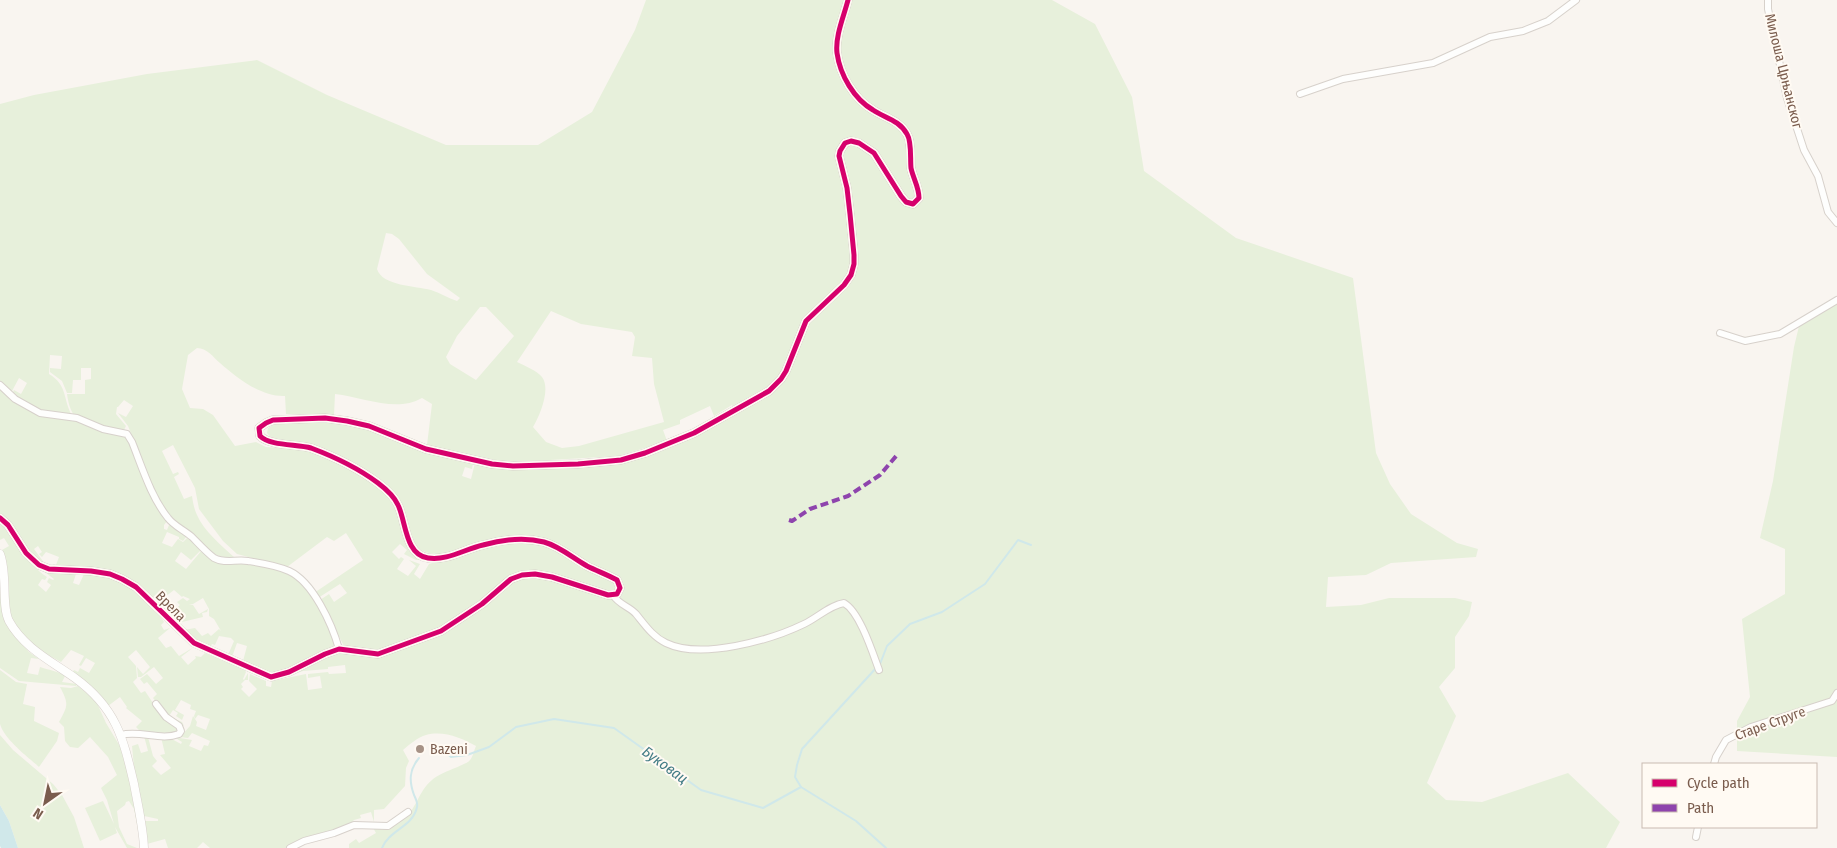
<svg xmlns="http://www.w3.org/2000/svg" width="1837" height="848" font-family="'Fira Sans Condensed',sans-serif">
	<rect width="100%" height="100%" fill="#f9f5f0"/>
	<!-- green -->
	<g fill="#e7f0db" fill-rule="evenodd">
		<path d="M646,0H1052L1095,24L1132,97L1144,171L1236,238L1353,278L1376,453L1390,484L1411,514L1457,543L1478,549L1476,557L1391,563L1366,575L1328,577L1326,607L1361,605L1389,598H1455L1472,602L1469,616L1455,637V668L1439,687L1456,716L1427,783L1446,800L1482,802L1568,773L1620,822L1606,848H349V844L356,839L359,843L376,833L372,826C382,825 393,826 402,820C417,810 418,791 432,780C440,772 467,765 470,760C473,757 474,750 476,746C462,738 443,730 426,735C418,737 409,745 403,750L409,761L406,768L405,786L384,809L374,810V822L371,812L360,815L361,818L354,820L349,825L285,848H210L203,842L197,848H168L165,839L147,844L145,821H158V819L144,816L135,778L132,746L138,744L141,753L148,751L144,736L148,737L153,756L157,761L152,766L161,775L171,768L160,755L165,754L161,737H168L181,744L182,742L174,737L192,740L189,746L201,751L204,745L208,746L210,741L192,733L188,738L180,737L190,726L193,716L197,722L196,726L206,730L210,719L198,715L195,719L194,716L196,711L190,709L191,705L181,700L175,710L184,715L182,720L176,716L178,713L173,710L169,716L182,722L184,726L166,714L153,698L157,694L147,682L144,684L140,679L147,674L156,684L163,678L154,667L141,677H138L137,667L143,674L150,667L136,650L128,657L136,666L137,678L133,682L141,693L145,691L159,712L179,730L176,734L141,732L136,727L142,721L126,708L127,707L120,697L108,706L98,692L73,672L74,670L78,672L80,668L89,673L95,663L86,658L81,666L79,665L84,656L71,650L61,662L39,650L20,631L12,620L9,605L8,573L2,550L9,546L4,538L0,540V522C19,538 25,563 47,577L45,580L42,579L38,585L46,592L51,585L47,582L49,578L53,580L54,579L42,570L59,574H76L73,583L79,585L84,574C117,574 147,594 164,622L161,625L164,630L170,628L158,638L166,648L171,646L179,656L194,647L181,657L188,665L196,658L195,656L201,657L205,653L244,669L246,672L243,679L244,680L248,673V680H245L241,684L243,687L241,689L249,697L257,689L249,681L250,674L266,681V686L271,687L272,681L306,674L308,690L322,688L320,676L308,678V674L328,672L329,674L346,673L345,665L328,667V669L303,671L291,675L326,657L340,653L344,646L320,600L329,594L334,602L347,593L340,584L318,598L314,593L363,560L346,533L334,541L327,537L287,567L237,554L223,541L199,509L195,488L173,445L162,451L173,474L178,472L179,474L174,477L184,499L192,496C193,502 194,509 197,515C204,531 221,545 234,557L228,558L216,555L169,516L157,498L128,426L118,413L126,417L133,406L124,400L118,407H117L116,414L126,426L124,430C111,428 86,424 76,417C70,412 68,401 67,394H85V380L91,379V368H81V380H73L72,393H67L62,381L50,372V368L61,369L62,356L50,355L49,374C67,385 63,397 71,414L39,410L12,394L14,390L21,394L27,383L19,378L11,393L0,383V104L34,95L147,74L257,60L327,95L446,145H538L592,112L635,30ZM386,233L392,234L399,239L427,274L460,298L457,301C448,298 440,293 431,290C416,286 382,286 377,269ZM480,307H486L514,336L476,380L450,364L446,357L457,336ZM551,311L581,324L632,332L635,337L632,356L652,358L654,384L664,422L579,446L562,448L546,442L533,427C540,415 551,389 542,377C536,370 525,366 517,362ZM197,348C207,348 213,357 220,363C237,378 261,397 285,396L286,414L334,415L335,394C363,397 396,413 422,398L432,404L427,445L494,460L516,462L619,456L667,441L663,430L680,424V420L710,406L714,416L732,405L735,412C711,426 688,442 661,451C634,461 607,462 578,464C543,467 510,471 475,463L471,479L462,476L465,467L472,469L473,463L425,453L372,430L329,422L276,423L268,428L267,433C274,443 292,440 303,442C329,449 357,463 378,479C388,486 397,493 402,504C413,526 405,553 437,554L436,562L429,564L420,579L414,574L420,564L409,560L416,566L408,576L397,569L404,559L401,557L399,559L392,552L400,544L407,550L404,554L416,560H424C416,552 405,544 402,533C400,525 400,517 397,510C380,478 340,463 308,451L300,449L266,447L256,442L235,446L213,415L203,409L190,408L182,389L188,355Z"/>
		<polygon points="1837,302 1837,757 1737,751 1737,721 1750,697 1742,619 1785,594 1785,549 1760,538 1773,481 1794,347 1799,326"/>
		<path d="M0,388L19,403L126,436L168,520L164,525V529L167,530L169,525L187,536L183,541L179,539V537L167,532L162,543L172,547L178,539L183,542L188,537L202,549L191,560L181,552L175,561L186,569L202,550L211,557L252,563L291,573L307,589L315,602L325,619L335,646L289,668L270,674L243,661L247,646L237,643L232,657L228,655L234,641L231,638L219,636L215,645L212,644L210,648L197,641L184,630L195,628L202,636L208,633L211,636L219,629L221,631L214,619L209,616V609L203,598L193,604H189L193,605L199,614L208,609L207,612L202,613L203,617L182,622L174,610L180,605L177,602L183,598L187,601L190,599L183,596L182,597L174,590L157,603L139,585L123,576L54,566L53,564L56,565L59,557L46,552L42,557L39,554L42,552L38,546L34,549L45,564C26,559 18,525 0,514Z"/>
		<path d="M0,567L7,625L29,652L39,659L31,658L27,673L38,675L40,667C48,670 58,671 65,676L62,682L77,684L76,686L19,681L0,668Z"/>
		<path d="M0,670L16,682L27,684L23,704L35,707L34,721L59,733L57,741L39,767C28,757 4,739 0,724C0,714 0,682 0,670Z"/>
		<path d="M78,686L96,701L106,723L124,753L137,813L141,844L134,809L129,801L126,802L125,805L117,811L119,827L127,844L137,848H127L115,827L117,833L100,841L85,808L103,801L114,824L107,800L101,788L117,775L108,757L90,737L78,748L70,747L65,741L64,727L59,722C68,706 69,704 60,687L71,688Z"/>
		<polygon points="0,735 13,750 53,784 62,795 74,817 84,848 18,848 9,821 0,805"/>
	</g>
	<!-- water -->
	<polygon fill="#d0e8ea" points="0,805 9,821 18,848 1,848 0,846"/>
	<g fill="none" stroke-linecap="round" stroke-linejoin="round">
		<!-- stream -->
		<g stroke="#d0e8ea" stroke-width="2">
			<polyline points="880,664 887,646 910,624 942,612 985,584 1018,540 1031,545"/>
			<polyline points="877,667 802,749 797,765 795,777 801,787 856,821 886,848"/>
			<polyline points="434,748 439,747 451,757 467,755 489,747 516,727 554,719 614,728 701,790 763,808 801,787"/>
			<path d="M382,848C389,830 413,827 417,807C418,803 416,799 414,795C409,781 409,770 419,758"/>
		</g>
		<!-- minor casing -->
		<g stroke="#d7d1cb" stroke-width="8">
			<g id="minor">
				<polyline points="1768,0 1768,9 1787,98 1804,150 1818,176 1828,212 1837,223"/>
				<polyline points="1300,94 1343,79 1433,63 1490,37 1523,31 1548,21 1576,0"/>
				<polyline points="1720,333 1745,341 1780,334 1837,300"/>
				<path d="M0,385L15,399L40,413L77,418L103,429L127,434L132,442C142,467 151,497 168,518C174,526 184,530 192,537C199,544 206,552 214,558C225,564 236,559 248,561C261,563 276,565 289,571C313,582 332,624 339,649"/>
				<path d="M613,595C619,605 629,606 636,614C645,625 653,637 666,643C701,660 771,640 804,624C817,618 830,605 844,603C860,612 873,654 879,670"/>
				<path d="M121,735C140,730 161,741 179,734L181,731L179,726L166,717L156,704"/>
				<polyline points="1714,764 1716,757 1726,740 1751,727 1832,701 1837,693"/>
				<polyline points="1696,837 1698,827"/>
				<polyline points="290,848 304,841 334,833 354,825 388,826 408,812"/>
			</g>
		</g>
		<!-- tertiary casing -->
		<g stroke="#d7d1cb" stroke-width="9">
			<g id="tertiary">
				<path d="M0,518L8,525L26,553L39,565L49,569L91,571L110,574L122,579L136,587L194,643L271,677L289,672L325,654L339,649L378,654L441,631L482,604L511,579L522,575L535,574L552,577L608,595L617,594L620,588L617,580C608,575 597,571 587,566C573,558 559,546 544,542C525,537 501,540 483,545C465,549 447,561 428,558C405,555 406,521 398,505C394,496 386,489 378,483C358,468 335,457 311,448C297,444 270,446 260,436L259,428L266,423L273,420L325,418L347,421L369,426L426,449L492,464L513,466L578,464L621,460L645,453L694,433L769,391L781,379L786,371L806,321L844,285L851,275L854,264V255L850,214L847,188L839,156L840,151L845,143L851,141L859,143L874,153L901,196L906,202L913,204L919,198C919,187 913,178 911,168C910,158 912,142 907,134C899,120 885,118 873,110C854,99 840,75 837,53C835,36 844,16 848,0"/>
				<path d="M0,554C8,575 1,605 9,621C24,648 51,661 75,678C116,708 123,737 134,784C138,806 143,826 144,848"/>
			</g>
		</g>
		<!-- minor -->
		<use href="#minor" stroke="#fefefd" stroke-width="6"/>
		<!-- tertiary -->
		<use href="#tertiary" stroke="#fefefd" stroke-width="8"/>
		<!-- quiet -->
		<polyline stroke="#8e44ad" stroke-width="4" stroke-dasharray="8 4" stroke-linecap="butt" points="789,520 792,521 810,509 848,496 880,475 897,455"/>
		<!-- cycleway casing -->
		<g stroke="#fffaf3" stroke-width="8">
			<path id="cycleway" d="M0,518L8,525L26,553L39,565L49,569L91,571L110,574L122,579L136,587L194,643L271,677L289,672L325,654L339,649L378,654L441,631L482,604L511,579L522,575L535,574L552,577L608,595L617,594L620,588L617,580C608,575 597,571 587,566C573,558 559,546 544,542C525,537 501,540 483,545C465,549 447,561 428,558C405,555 406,521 398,505C394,496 386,489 378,483C358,468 335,457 311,448C297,444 270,446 260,436L259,428L266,423L273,420L325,418L347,421L369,426L426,449L492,464L513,466L578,464L621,460L645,453L694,433L769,391L781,379L786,371L806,321L844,285L851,275L854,264V255L850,214L847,188L839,156L840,151L845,143L851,141L859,143L874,153L901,196L906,202L913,204L919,198C919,187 913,178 911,168C910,158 912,142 907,134C899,120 885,118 873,110C854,99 840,75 837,53C835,36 844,16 848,0"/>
		</g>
		<!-- cycleway -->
		<use href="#cycleway" stroke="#d6006c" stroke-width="5"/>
	</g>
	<!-- markers -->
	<circle fill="#a69286" stroke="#fffaf3" stroke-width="2" cx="420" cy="749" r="5"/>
	<g text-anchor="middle" stroke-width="4" stroke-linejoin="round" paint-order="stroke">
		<!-- street labels -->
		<g font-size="14" fill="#7a5c4d" stroke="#fffaf3">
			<text transform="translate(1784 71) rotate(76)" y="5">Милоша Црњанског</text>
			<text transform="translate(171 606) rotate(45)" y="5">Врела</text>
			<text transform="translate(1770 723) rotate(-20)" y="5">Старе Струге</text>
		</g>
		<!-- poi labels -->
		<g font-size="14" fill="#7a5c4d" stroke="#fffaf3" text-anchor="start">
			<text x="430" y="754">Bazeni</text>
		</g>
		<!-- water labels -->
		<g font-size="15" font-style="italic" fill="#437c86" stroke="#fffaf3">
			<text transform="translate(665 765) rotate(36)" y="5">Буковац</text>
		</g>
	</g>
	<!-- legend -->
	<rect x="1642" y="763" width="175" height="65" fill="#fffaf3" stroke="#cabbb1"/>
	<rect x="1652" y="779" width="25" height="8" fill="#d6006c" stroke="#cabbb1"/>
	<text x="1687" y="788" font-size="15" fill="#7a5c4d">Cycle path</text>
	<rect x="1652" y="804" width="25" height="8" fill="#8e44ad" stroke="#cabbb1"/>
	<text x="1687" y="813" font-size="15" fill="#7a5c4d">Path</text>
	<!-- north arrow -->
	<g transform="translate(45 803) rotate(213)" stroke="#fffaf3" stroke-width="4" paint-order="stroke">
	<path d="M0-4L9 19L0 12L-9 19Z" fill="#7a5c4d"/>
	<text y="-8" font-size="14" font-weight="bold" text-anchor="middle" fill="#7a5c4d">N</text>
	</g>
</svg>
